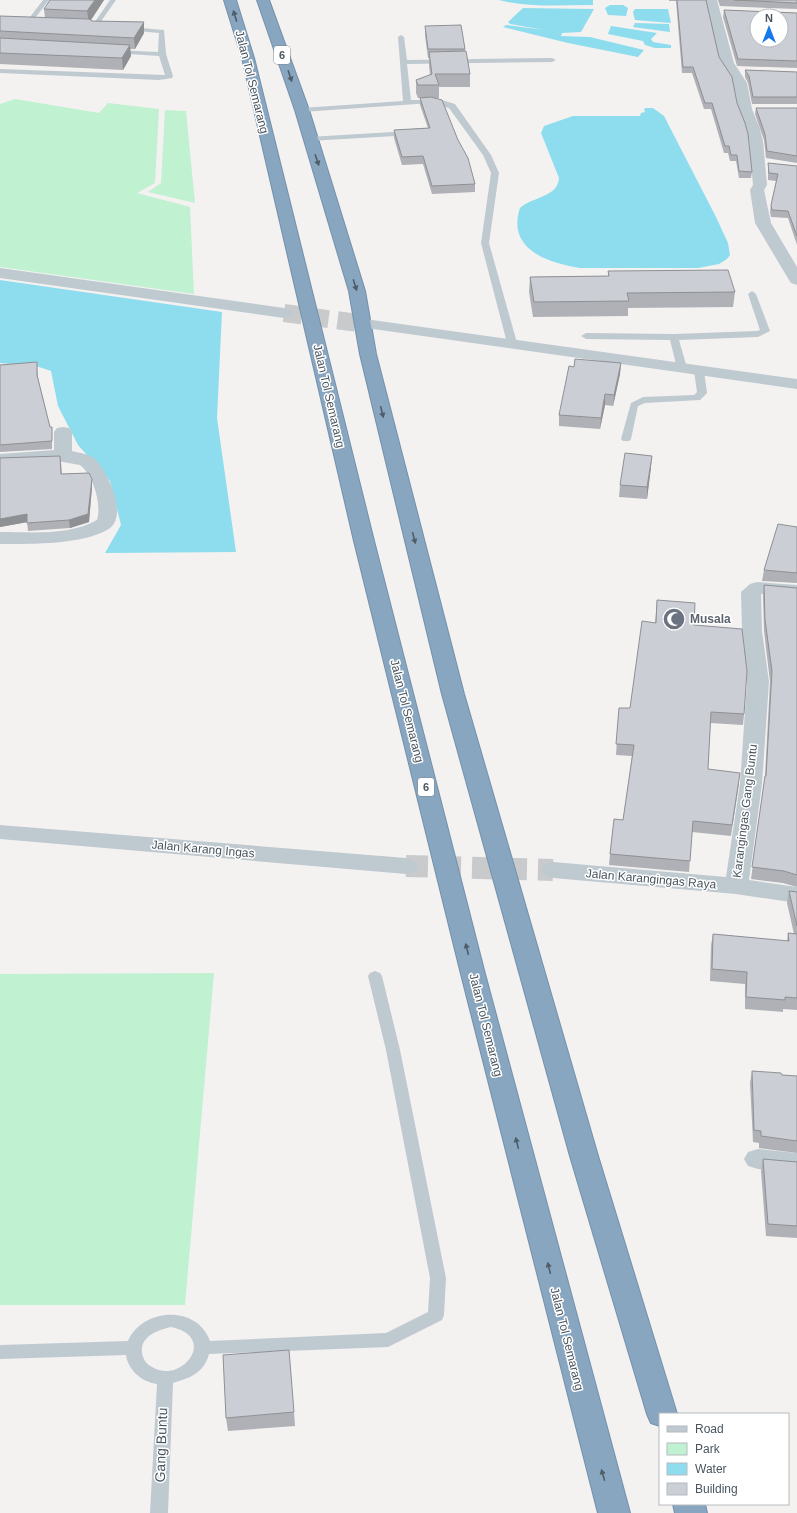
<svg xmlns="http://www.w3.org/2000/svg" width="797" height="1513" font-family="Arial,sans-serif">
	<rect width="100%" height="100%" fill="#f4f1f1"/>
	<!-- green -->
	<g fill="#c0f1d1">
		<polygon points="15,99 99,113 108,103 159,109 155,183 137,193 190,207 194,294 0,267 0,104"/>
		<polygon points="165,110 186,111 195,203 148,192 161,183"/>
		<polygon points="214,973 185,1305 0,1305 0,974"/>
	</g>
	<!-- water -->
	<g fill="#8dddee">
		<path d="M499,0H593V5C562,5 530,8 499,0Z"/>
		<polygon points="610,5 623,5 628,8 626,16 608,15 605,8"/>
		<polygon points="523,8 594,9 581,32 562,33 561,36 590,37 644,50 638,57 568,43 503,27 506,25 545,30 510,24 508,22"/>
		<polygon points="635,9 668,9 671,23 635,20 633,12"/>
		<polygon points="635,23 669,24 670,32 633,27"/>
		<polygon points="611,26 657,33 651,39 653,42 671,45 671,48 655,48 645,45 643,41 608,34"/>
		<path d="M646,108H653L664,116L716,217L728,243L730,255L727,259L719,264L698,268H580C549,263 506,250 520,208C532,197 558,197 559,178L541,133L544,126L573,116H640L641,113L645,112L644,109Z"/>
		<polygon points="0,280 222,312 217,418 236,552 105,553 121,525 110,481 78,445 58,406 51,371 36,366 0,363"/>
	</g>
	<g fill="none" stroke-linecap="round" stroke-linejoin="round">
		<!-- street-tunnel-far1 -->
		<polyline stroke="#c9cacc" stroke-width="18" stroke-dasharray="18 9" stroke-linecap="butt" points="284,313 365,324"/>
		<!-- street-tunnel -->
		<polyline stroke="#c9cacc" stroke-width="22" stroke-dasharray="22 11" stroke-linecap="butt" points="406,866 553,870"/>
		<!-- highway casing -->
		<g stroke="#7491ac" stroke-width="2">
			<g id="highway">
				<polygon points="224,0 236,0 254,58 374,541 485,974 630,1513 598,1513 461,974 354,541 242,58"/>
				<polygon points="257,0 269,0 309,110 365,291 376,354 464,694 598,1156 677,1414 660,1414 660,1426 651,1423 647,1414 570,1156 442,694 360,354 349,291 295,110"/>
				<polygon points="673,1504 705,1504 707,1513 675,1513"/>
			</g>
		</g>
		<!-- lane -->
		<g fill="#bfc9d0" fill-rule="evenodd">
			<polygon points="43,0 49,0 29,26 25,26 24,25"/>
			<polygon points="110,0 116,0 95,30 91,30 90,29"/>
			<polygon points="129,27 164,30 166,54 173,76 172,78 159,80 0,73 0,69 165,75 159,56 113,53 113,51 115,50 158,52 159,33 127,30 127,28"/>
			<polygon points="401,35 404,37 407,60 552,58 556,60 552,62 407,64 411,100 442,100 455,104 491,155 499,173 489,243 517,343 515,345 512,346 507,343 481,243 491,173 483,155 449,108 431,103 302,112 298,110 302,108 403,101 398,37"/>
			<polygon points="410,131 414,133 413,135 309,141 305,139 309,137"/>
			<polygon points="752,291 756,294 770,331 758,337 679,340 687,368 685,370 679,370 677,368 670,340 586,339 581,336 586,333 674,334 757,331 760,330 748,294"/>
			<polygon points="699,368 704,371 707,393 700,400 645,403 638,406 631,439 629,441 623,441 621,439 631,403 643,397 694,395 697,392 694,371"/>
			<path d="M375,971L380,973L382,976L400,1050L446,1278L444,1315L442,1320L388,1347L209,1354C204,1373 190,1378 173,1383L168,1513H150L157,1384C142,1382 128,1370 126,1355L0,1359V1345L128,1341C142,1308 197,1304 210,1341L386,1333L428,1312L430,1278L386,1050L368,976L370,973ZM171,1327C219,1337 181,1385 152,1367C146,1364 143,1359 142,1353C140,1336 158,1330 171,1327Z"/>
		</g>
		<!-- street -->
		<g fill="#bfc9d0" fill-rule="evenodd">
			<polygon points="705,0 717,0 734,63 747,83 752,109 760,129 763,141 767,185 764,190 771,223 797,267 797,285 791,283 789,280 755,223 750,190 753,185 749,141 746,129 738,109 733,83 720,63"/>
			<polygon points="0,268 284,308 290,310 292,313 290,316 284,318 0,278"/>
			<polygon points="365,319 797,379 797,389 359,327 357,324 359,321"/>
			<path d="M63,427L69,428L72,432V451C80,453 89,454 95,459C107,470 128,515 110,528C86,545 29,544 0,544V532C31,532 69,536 97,520C102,504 93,475 80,465L57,461L0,464V454L54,450V432L57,428Z"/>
			<polygon points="757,582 797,585 797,597 761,594 762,631 769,682 762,784 749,880 797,887 797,903 736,894 553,878 545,875 541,870 545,865 553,862 726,877 740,784 747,682 742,631 741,592 750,584"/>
			<polygon points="0,825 406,858 414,861 418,866 414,871 406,874 0,839"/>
			<polygon points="758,1149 797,1153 797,1173 758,1169 748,1166 744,1159 748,1152"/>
		</g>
		<!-- highway -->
		<use href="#highway" fill="#89a6c0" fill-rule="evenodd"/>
	</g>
	<!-- wall -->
	<g fill="#afb1b6">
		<polygon points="104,0 91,20 92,21 144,22 144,33 135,49 130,49 131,56 123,70 0,64 0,16 45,18 44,9"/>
		<polygon points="669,0 706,0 719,57 752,172 751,178 739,178 736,161 730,161 728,153 724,153 711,109 704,109 692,73 682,73 676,1 669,1"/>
		<polygon points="718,0 797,0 797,9 720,6"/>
		<polygon points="724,10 797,13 797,68 737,66 723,17"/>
		<polygon points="425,26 465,49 465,51 470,74 470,87 439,87 439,98 437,98 475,184 475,192 432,194 423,164 402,165 394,138 394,130 428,128 420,105 420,98 418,98 416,93 416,80 430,75 429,65 429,58 428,58 425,35"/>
		<polygon points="745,70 797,72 797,104 752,104 748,83 745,77"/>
		<polygon points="756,108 797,108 797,163 766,158 764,140 755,114"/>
		<polygon points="768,163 797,166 797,245 788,218 771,217 770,212 771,205 776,181 768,180"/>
		<polygon points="608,271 735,292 733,307 628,308 628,316 533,317 529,292 530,277 608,276"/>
		<polygon points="37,362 38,378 50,427 52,435 52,449 0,452 0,365"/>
		<polygon points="621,363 620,374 613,406 605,405 600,429 559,426 559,415 574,367"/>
		<polygon points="0,458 61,463 62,474 92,487 89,522 70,528 28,531 27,522 0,527"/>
		<polygon points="651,467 647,499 619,497 620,485"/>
		<polygon points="797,527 797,583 762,581 764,570"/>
		<polygon points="764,585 797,588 797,887 783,883 751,879 765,776 770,682 764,631 763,596"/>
		<polygon points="657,600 694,625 744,714 743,725 710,723 708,769 739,784 731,836 692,832 689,872 609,865 610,854 623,820 632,756 616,755 619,708 630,708 655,623"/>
		<polygon points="789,891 797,892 797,1010 783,1009 783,1012 745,1009 745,984 710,981 711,945 713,934 787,941 788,933 794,934 787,903"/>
		<polygon points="752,1071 782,1075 797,1076 797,1153 759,1148 759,1143 753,1142 750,1083"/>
		<polygon points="763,1159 797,1162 797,1238 766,1236 761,1171"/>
		<polygon points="294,1412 295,1426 228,1431 226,1418"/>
	</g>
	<!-- shaded-wall -->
	<g fill="#8e9094">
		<polygon points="95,0 104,0 89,23 87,11"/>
		<polygon points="144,22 144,33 135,49 134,38"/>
		<polygon points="130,45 131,56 123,70 122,58"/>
		<polygon points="621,363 620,374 613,406 614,395"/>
		<polygon points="605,394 605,405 600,429 601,418"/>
		<polygon points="652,456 651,467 647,499 647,487"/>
		<polygon points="92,479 92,487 89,522 70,528 69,520"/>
		<polygon points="27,514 28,522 0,527 0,519"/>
	</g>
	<!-- building -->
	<g fill="#cbced4" stroke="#8e9094" fill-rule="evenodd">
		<polygon points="50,0 95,0 87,11 44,9"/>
		<polygon points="677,0 706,0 719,57 732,77 737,103 745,123 748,134 752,172 739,171 737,155 731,155 729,146 725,146 712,103 705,103 693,67 683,67"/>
		<polygon points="734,0 797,0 797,3"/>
		<path d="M724,10L797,13V61L738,59ZM757,16H781V40H757Z"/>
		<polygon points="0,16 89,19 92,21 144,22 134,38 0,31"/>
		<polygon points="461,25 465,49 428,49 425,26"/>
		<polygon points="0,38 130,45 122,58 0,53"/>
		<polygon points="466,51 470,74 435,74 439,85 418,85 416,80 432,74 429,52"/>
		<polygon points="745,70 797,72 797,97 753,97 749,76"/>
		<polygon points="431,97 442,100 458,140 468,158 475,184 432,186 423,156 402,157 394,130 430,128 420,98"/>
		<polygon points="756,108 797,108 797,156 767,151 765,134"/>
		<polygon points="768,163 797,166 797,236 788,211 772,210 771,205 778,174 769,173"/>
		<polygon points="728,270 735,292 627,293 629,301 534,302 530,277 609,276 608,271"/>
		<polygon points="575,359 621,363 614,395 605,394 601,418 559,415 569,366 574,367"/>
		<polygon points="37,362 37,375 50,427 52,427 52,441 0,445 0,365"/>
		<polygon points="625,453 652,456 647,487 620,485"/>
		<polygon points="60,456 61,474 89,473 92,479 88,514 69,520 27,523 27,514 0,519 0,458"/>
		<polygon points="778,524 797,527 797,573 764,570"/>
		<polygon points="764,585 797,588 797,875 784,871 752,867 765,776 766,776 772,671 765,620"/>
		<polygon points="657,600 695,603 694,625 742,629 747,671 744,714 711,712 708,769 740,773 732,825 693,821 690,861 610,854 614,819 623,820 634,745 616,744 619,708 630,708 642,621 656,623"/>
		<polygon points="789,891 797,892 797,926"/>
		<polygon points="788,933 797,934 797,998 785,997 785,1000 746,997 747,972 712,969 713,934 789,941"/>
		<polygon points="752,1071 781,1073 782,1075 797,1076 797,1141 761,1136 761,1131 754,1130"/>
		<polygon points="763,1159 797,1162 797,1226 768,1224"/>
		<polygon points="289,1350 294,1412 226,1418 223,1355"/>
	</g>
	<!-- one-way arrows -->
	<defs><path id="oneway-solid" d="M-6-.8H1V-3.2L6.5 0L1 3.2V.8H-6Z"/></defs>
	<g fill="#4f5d69">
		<use href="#oneway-solid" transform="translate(235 16) rotate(-107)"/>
		<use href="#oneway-solid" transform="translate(290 76) rotate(71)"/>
		<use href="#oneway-solid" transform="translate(317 160) rotate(71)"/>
		<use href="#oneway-solid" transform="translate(355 285) rotate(73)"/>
		<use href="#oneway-solid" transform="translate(382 412) rotate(76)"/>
		<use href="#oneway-solid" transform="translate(414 538) rotate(76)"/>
		<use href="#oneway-solid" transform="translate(467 949) rotate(-104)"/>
		<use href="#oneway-solid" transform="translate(517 1143) rotate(-104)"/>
		<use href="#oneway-solid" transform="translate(549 1268) rotate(-104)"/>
		<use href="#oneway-solid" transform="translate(603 1475) rotate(-106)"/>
	</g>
	<!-- icons -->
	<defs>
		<g id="mosque-disc" transform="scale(1.15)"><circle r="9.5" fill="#6b7280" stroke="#fff"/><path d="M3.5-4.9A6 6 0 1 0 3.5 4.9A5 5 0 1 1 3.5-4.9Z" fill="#fff"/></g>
	</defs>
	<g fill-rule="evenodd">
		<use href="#mosque-disc" x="674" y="619"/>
	</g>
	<g text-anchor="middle" stroke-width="3" stroke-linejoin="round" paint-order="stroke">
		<!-- shield labels -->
		<g fill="#fff" stroke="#80888f" stroke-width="1">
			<rect x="274" y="46" width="16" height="18" rx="3"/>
			<rect x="418" y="778" width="16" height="18" rx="3"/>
		</g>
		<g font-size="11" font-weight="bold" fill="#49555f">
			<text x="282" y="59">6</text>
			<text x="426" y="791">6</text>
		</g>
		<!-- street labels -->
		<g font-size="12" fill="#49555f" stroke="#fff">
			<text transform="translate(252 82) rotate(76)" y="4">Jalan Tol Semarang</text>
			<text transform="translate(329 396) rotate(77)" y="4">Jalan Tol Semarang</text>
			<text transform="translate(407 711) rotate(76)" y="4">Jalan Tol Semarang</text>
			<text transform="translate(745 811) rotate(-83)" y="4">Karangingas Gang Buntu</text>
			<text transform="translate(203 849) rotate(5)" y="4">Jalan Karang Ingas</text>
			<text transform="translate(651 879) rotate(5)" y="4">Jalan Karangingas Raya</text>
			<text transform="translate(486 1025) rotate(76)" y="4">Jalan Tol Semarang</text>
			<text transform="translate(567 1339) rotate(76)" y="4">Jalan Tol Semarang</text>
		</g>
		<!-- worship labels -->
		<g font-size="12" font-weight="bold" fill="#5b616d" stroke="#fff" text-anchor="start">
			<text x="690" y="623">Musala</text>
		</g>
		<!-- near-street labels -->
		<g font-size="14" fill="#49555f" stroke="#fff">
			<text transform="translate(161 1445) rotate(-88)" y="5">Gang Buntu</text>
		</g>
	</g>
	<!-- legend -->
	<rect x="659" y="1413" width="130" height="92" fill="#ffffff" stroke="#b6bbbf"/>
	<rect x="667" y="1426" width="20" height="6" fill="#bfc9d0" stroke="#b6bbbf"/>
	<text x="695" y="1433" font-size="12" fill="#49555f">Road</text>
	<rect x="667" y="1443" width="20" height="12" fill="#c0f1d1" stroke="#b6bbbf"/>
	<text x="695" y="1453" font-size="12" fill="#49555f">Park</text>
	<rect x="667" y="1463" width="20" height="12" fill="#8dddee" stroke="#b6bbbf"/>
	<text x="695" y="1473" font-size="12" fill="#49555f">Water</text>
	<rect x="667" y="1483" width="20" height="12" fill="#cbced4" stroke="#b6bbbf"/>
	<text x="695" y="1493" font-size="12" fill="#49555f">Building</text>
	<!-- north arrow -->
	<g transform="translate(769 28)"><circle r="19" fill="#ffffff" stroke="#b6bbbf"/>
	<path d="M0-3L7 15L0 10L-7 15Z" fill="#1679e9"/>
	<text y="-6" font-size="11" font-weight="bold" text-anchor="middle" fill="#49555f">N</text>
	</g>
</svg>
